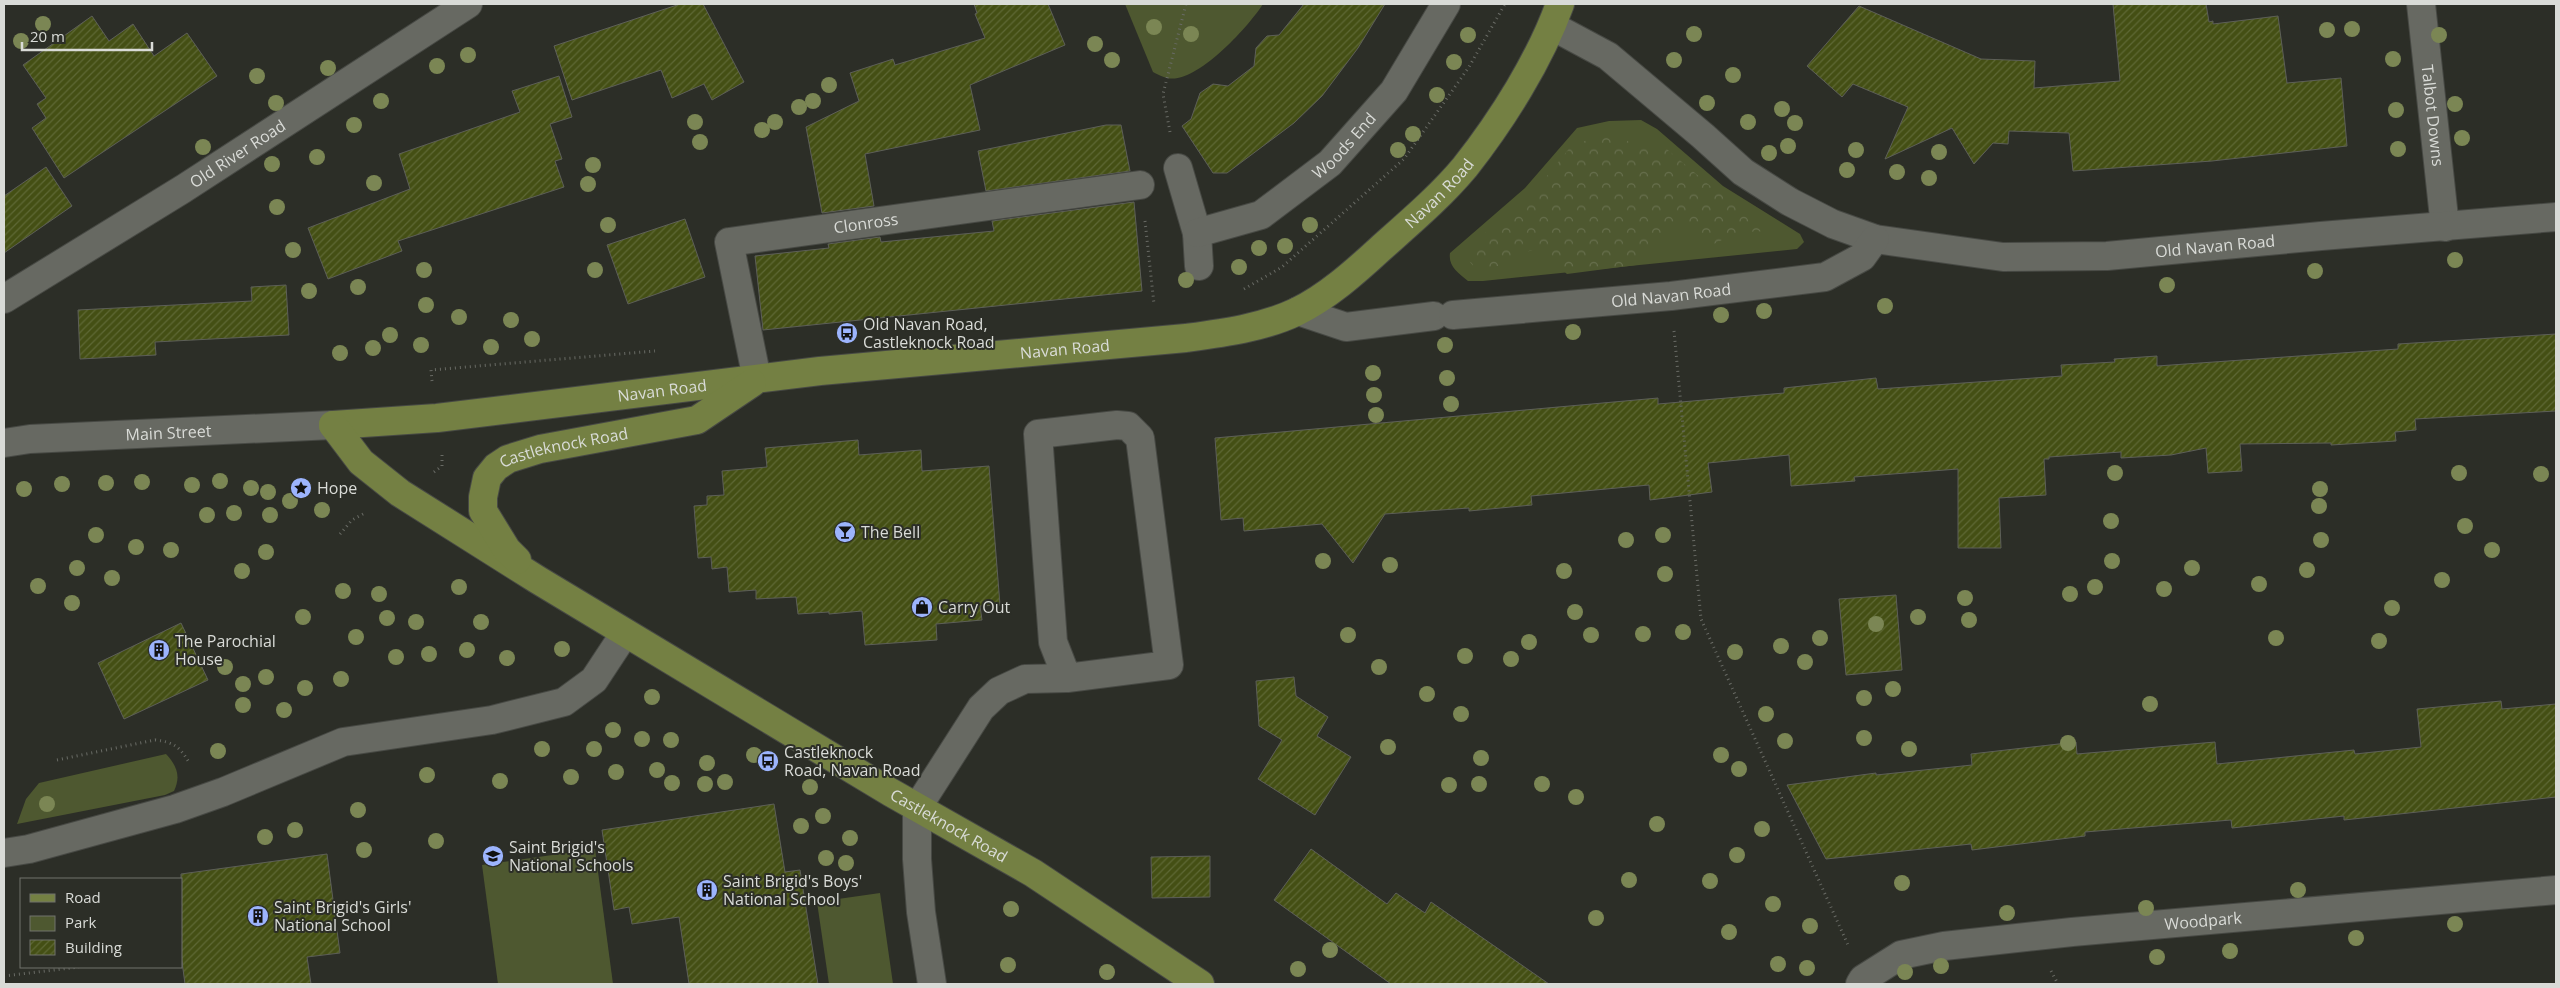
<svg xmlns="http://www.w3.org/2000/svg" width="2560" height="988" font-family="'Open Sans',sans-serif">
	<style>
		.green { fill: #4e5830 }
		.forest { fill: url(#forest-crowns) }
		.building { fill: url(#building-hatch); stroke: #5d5f58 }
		.lines { fill: none; stroke-linecap: round; stroke-linejoin: round }
		.minor-casing { stroke: #474944; stroke-width: 30 }
		.major-casing { stroke: #474944; stroke-width: 30 }
		.path { stroke: #696b65; stroke-width: 3; stroke-dasharray: 1 4; stroke-linecap: butt }
		.minor { stroke: #676962; stroke-width: 28 }
		.major { stroke: #748043; stroke-width: 28 }
		.tree { fill: #7b8654 }
		.labels { text-anchor: middle; stroke-width: 4; stroke-linejoin: round; paint-order: stroke }
		.street-label { font-size: 16px; fill: #d9dbd7; stroke: #2c2e27 }
		.poi-label { font-size: 16px; fill: #d9dbd7; stroke: #2c2e27; text-anchor: start }
	</style>
	<defs>
		<pattern id="forest-crowns" width="20" height="18" patternUnits="userSpaceOnUse" patternTransform="scale(1.25)"><rect width="20" height="18" fill="#4e5830"/><path d="M2 6a3 3 0 1 1 6 0M12 15a3 3 0 1 1 6 0" fill="none" stroke="#676f4d"/></pattern>
		<pattern id="building-hatch" width="6" height="6" patternUnits="userSpaceOnUse" patternTransform="scale(1.25)"><rect width="6" height="6" fill="#444f14"/><path d="M-1 1l2-2M0 6l6-6M5 7l2-2" fill="none" stroke="#5e6835"/></pattern>
	</defs>
	<rect width="100%" height="100%" fill="#2c2e27"/>
	<g class="green">
		<path d="M1125,4h138c-14,22 -67,81 -96,74 -4,-1 -10,-4 -14,-6z"/>
		<path d="M1641,120l16,9 66,57 77,48 4,8 -7,7 -314,32h-15c-10,-8 -20,-15 -18,-28l75,-65 52,-60 32,-7z"/>
		<path d="M166,754c11,12 15,22 8,37l-9,4 -148,29 9,-25 13,-16z"/>
		<polygon points="595,849 613,984 498,984 482,865"/>
		<polygon points="880,893 893,984 829,984 817,902"/>
	</g>
	<polygon class="forest" points="1613,132 1634,145 1662,145 1715,190 1776,231 1738,232 1714,244 1696,228 1672,226 1652,241 1636,265 1567,274 1539,248 1514,256 1498,266 1476,269 1464,255 1480,237 1520,206 1543,181 1572,145"/>
	<g class="building">
		<polygon points="680,4 703,4 744,82 712,100 704,84 672,98 661,70 572,100 554,46"/>
		<polygon points="974,4 1048,4 1065,45 970,85 980,130 865,154 874,206 822,213 806,127 859,101 850,73 893,59 895,65 985,38 975,14 977,13"/>
		<polygon points="1304,4 1385,4 1358,48 1322,96 1294,123 1227,173 1213,173 1182,126 1191,119 1200,93 1213,84 1228,86 1254,66 1256,48 1267,36 1279,35"/>
		<polygon points="2113,4 2206,4 2209,22 2213,21 2213,24 2278,16 2287,83 2341,78 2347,146 2212,161 2073,171 2069,133 2009,131 2008,144 1993,143 1974,164 1952,128 1885,159 1908,107 1853,84 1842,97 1807,66 1859,6 1981,59 2035,61 2034,88 2120,81"/>
		<polygon points="92,16 109,41 133,24 154,56 187,33 217,76 64,178 32,128 46,118 37,104 46,98 23,65"/>
		<polygon points="559,76 572,117 550,124 562,159 555,161 564,187 398,241 402,251 328,279 308,228 410,189 399,154 520,112 512,91"/>
		<polygon points="1106,125 1121,125 1130,171 986,191 978,151"/>
		<polygon points="46,167 72,206 4,253 4,196"/>
		<polygon points="1134,202 1142,291 763,330 755,256 829,248 828,244 880,237 881,242 994,231 992,221"/>
		<polygon points="685,219 705,277 628,304 607,245"/>
		<polygon points="286,285 289,335 155,342 156,355 80,359 78,310 252,301 251,287"/>
		<polygon points="2556,334 2556,411 2415,419 2416,430 2395,432 2396,441 2331,445 2331,443 2240,444 2242,471 2208,473 2206,448 2171,455 2121,458 2121,452 2049,457 2049,459 2044,459 2046,495 1999,498 2001,548 1958,548 1958,469 1854,477 1855,481 1791,486 1789,455 1708,463 1712,492 1650,500 1649,485 1531,496 1532,505 1469,511 1469,508 1385,514 1353,563 1322,524 1244,531 1243,518 1221,520 1215,438 1658,398 1658,404 1784,393 1784,388 1876,378 1878,389 2062,376 2061,365 2115,362 2114,359 2157,356 2157,366 2398,349 2398,344"/>
		<polygon points="858,440 859,455 921,450 922,471 989,466 1000,605 980,606 982,620 936,624 937,640 865,645 862,611 829,614 829,612 798,614 796,597 756,599 756,590 729,592 727,567 712,569 711,557 698,558 694,506 707,505 707,496 724,495 722,471 767,467 765,448"/>
		<polygon points="1896,595 1902,670 1846,675 1839,599"/>
		<polygon points="181,623 208,680 124,719 98,663"/>
		<polygon points="1294,677 1296,696 1328,717 1317,736 1351,757 1315,815 1258,779 1282,740 1259,726 1256,681"/>
		<polygon points="2501,701 2502,709 2556,704 2556,797 2344,820 2344,816 2232,828 2231,820 2145,827 2085,832 2085,836 1972,850 1971,844 1826,859 1787,785 1876,773 1876,775 1972,765 1971,754 2076,742 2077,754 2215,742 2217,764 2354,750 2355,754 2421,747 2417,709"/>
		<polygon points="774,804 785,872 800,870 818,984 689,984 679,917 632,924 629,907 614,910 602,830"/>
		<polygon points="1311,849 1387,904 1396,893 1425,913 1431,902 1549,984 1391,984 1274,900"/>
		<polygon points="327,854 340,953 307,957 311,984 185,984 181,954 181,874"/>
		<polygon points="1210,856 1210,897 1152,898 1151,857"/>
	</g>
	<g class="lines">
		<g class="minor-casing">
			<g id="minor">
				<path id="s1" d="M2421,4l24,223"/>
				<path id="s2" d="M1552,26l56,30 95,80 40,36 47,30 43,22 42,15 128,18 104,-1 214,-20 235,-19"/>
				<polyline points="1178,168 1197,233 1199,266"/>
				<path id="s3" d="M1197,233l64,-18 69,-52 64,-72 52,-87"/>
				<path id="s4" d="M4,299l179,-110 285,-185"/>
				<polyline points="1298,311 1346,327 1434,316"/>
				<path id="s5" d="M1453,315l218,-19 154,-19 37,-20 13,-18"/>
				<path id="s6" d="M757,379l-28,-137 411,-57"/>
				<path id="s7" d="M4,443l26,-4 303,-14"/>
				<polyline points="4,853 29,849 175,809 223,792 343,742 492,720 564,702 594,680 625,633"/>
				<polyline points="932,984 921,912 917,859 917,808 981,708 999,691 1025,679 1067,678 1169,665 1140,438 1128,426 1117,425 1038,434 1053,642 1067,678"/>
				<path id="s8" d="M1860,984l3,-5 38,-24 43,-9 128,-14 484,-42"/>
			</g>
		</g>
		<g class="major-casing">
			<g id="major">
				<path id="s9" d="M333,425l104,-7 383,-47 366,-33c37,-5 76,-10 110,-26 31,-15 59,-40 84,-63 29,-26 60,-52 85,-82 37,-47 75,-107 95,-163"/>
				<path id="s10" d="M333,425l28,37 39,31 138,87 352,212 143,81 167,111"/>
				<path id="s11" d="M517,560l-10,-10 -24,-39v-14l4,-19 9,-11 12,-8 32,-10 157,-29 55,-37"/>
			</g>
		</g>
		<g class="path">
			<polyline points="1170,132 1163,94 1186,4"/>
			<polyline points="1145,221 1154,304"/>
			<polyline points="1244,289 1282,267 1404,159 1469,67 1505,4"/>
			<polyline points="1674,331 1701,619 1848,945"/>
			<polyline points="432,381 431,370 655,351"/>
			<polyline points="434,472 442,466 442,454"/>
			<polyline points="340,534 352,520 365,513"/>
			<path d="M57,760l98,-20c19,2 25,7 35,24"/>
			<polyline points="2051,971 2058,984"/>
			<polyline points="4,976 79,967"/>
		</g>
		<use href="#minor" class="minor"/>
		<use href="#major" class="major"/>
	</g>
	<g class="tree">
		<circle cx="43" cy="24" r="8"/>
		<circle cx="1154" cy="27" r="8"/>
		<circle cx="2352" cy="29" r="8"/>
		<circle cx="2327" cy="30" r="8"/>
		<circle cx="1191" cy="34" r="8"/>
		<circle cx="1694" cy="34" r="8"/>
		<circle cx="1468" cy="35" r="8"/>
		<circle cx="2439" cy="35" r="8"/>
		<circle cx="21" cy="41" r="8"/>
		<circle cx="1095" cy="44" r="8"/>
		<circle cx="468" cy="55" r="8"/>
		<circle cx="2393" cy="59" r="8"/>
		<circle cx="1112" cy="60" r="8"/>
		<circle cx="1674" cy="60" r="8"/>
		<circle cx="1454" cy="62" r="8"/>
		<circle cx="437" cy="66" r="8"/>
		<circle cx="328" cy="68" r="8"/>
		<circle cx="1733" cy="75" r="8"/>
		<circle cx="257" cy="76" r="8"/>
		<circle cx="829" cy="85" r="8"/>
		<circle cx="1437" cy="95" r="8"/>
		<circle cx="381" cy="101" r="8"/>
		<circle cx="813" cy="101" r="8"/>
		<circle cx="276" cy="103" r="8"/>
		<circle cx="1707" cy="103" r="8"/>
		<circle cx="2455" cy="104" r="8"/>
		<circle cx="799" cy="107" r="8"/>
		<circle cx="1782" cy="109" r="8"/>
		<circle cx="2396" cy="110" r="8"/>
		<circle cx="695" cy="122" r="8"/>
		<circle cx="775" cy="122" r="8"/>
		<circle cx="1748" cy="122" r="8"/>
		<circle cx="1795" cy="123" r="8"/>
		<circle cx="354" cy="125" r="8"/>
		<circle cx="762" cy="130" r="8"/>
		<circle cx="1413" cy="134" r="8"/>
		<circle cx="2462" cy="138" r="8"/>
		<circle cx="700" cy="142" r="8"/>
		<circle cx="1788" cy="146" r="8"/>
		<circle cx="203" cy="147" r="8"/>
		<circle cx="2398" cy="149" r="8"/>
		<circle cx="1398" cy="150" r="8"/>
		<circle cx="1856" cy="150" r="8"/>
		<circle cx="1939" cy="152" r="8"/>
		<circle cx="1769" cy="153" r="8"/>
		<circle cx="317" cy="157" r="8"/>
		<circle cx="272" cy="164" r="8"/>
		<circle cx="593" cy="165" r="8"/>
		<circle cx="1847" cy="170" r="8"/>
		<circle cx="1897" cy="172" r="8"/>
		<circle cx="1929" cy="178" r="8"/>
		<circle cx="374" cy="183" r="8"/>
		<circle cx="588" cy="184" r="8"/>
		<circle cx="277" cy="207" r="8"/>
		<circle cx="608" cy="225" r="8"/>
		<circle cx="1310" cy="225" r="8"/>
		<circle cx="1285" cy="246" r="8"/>
		<circle cx="1259" cy="248" r="8"/>
		<circle cx="293" cy="250" r="8"/>
		<circle cx="2455" cy="260" r="8"/>
		<circle cx="1239" cy="267" r="8"/>
		<circle cx="424" cy="270" r="8"/>
		<circle cx="595" cy="270" r="8"/>
		<circle cx="2315" cy="271" r="8"/>
		<circle cx="1186" cy="280" r="8"/>
		<circle cx="2167" cy="285" r="8"/>
		<circle cx="358" cy="287" r="8"/>
		<circle cx="309" cy="291" r="8"/>
		<circle cx="426" cy="305" r="8"/>
		<circle cx="1885" cy="306" r="8"/>
		<circle cx="1764" cy="311" r="8"/>
		<circle cx="1721" cy="315" r="8"/>
		<circle cx="459" cy="317" r="8"/>
		<circle cx="511" cy="320" r="8"/>
		<circle cx="1573" cy="332" r="8"/>
		<circle cx="390" cy="335" r="8"/>
		<circle cx="532" cy="339" r="8"/>
		<circle cx="421" cy="345" r="8"/>
		<circle cx="1445" cy="345" r="8"/>
		<circle cx="491" cy="347" r="8"/>
		<circle cx="373" cy="348" r="8"/>
		<circle cx="340" cy="353" r="8"/>
		<circle cx="1373" cy="373" r="8"/>
		<circle cx="1447" cy="378" r="8"/>
		<circle cx="1374" cy="395" r="8"/>
		<circle cx="1451" cy="404" r="8"/>
		<circle cx="1376" cy="415" r="8"/>
		<circle cx="2115" cy="473" r="8"/>
		<circle cx="2459" cy="473" r="8"/>
		<circle cx="2541" cy="474" r="8"/>
		<circle cx="220" cy="481" r="8"/>
		<circle cx="142" cy="482" r="8"/>
		<circle cx="106" cy="483" r="8"/>
		<circle cx="62" cy="484" r="8"/>
		<circle cx="192" cy="485" r="8"/>
		<circle cx="251" cy="488" r="8"/>
		<circle cx="24" cy="489" r="8"/>
		<circle cx="2320" cy="489" r="8"/>
		<circle cx="268" cy="492" r="8"/>
		<circle cx="290" cy="501" r="8"/>
		<circle cx="2319" cy="506" r="8"/>
		<circle cx="322" cy="510" r="8"/>
		<circle cx="234" cy="513" r="8"/>
		<circle cx="207" cy="515" r="8"/>
		<circle cx="270" cy="515" r="8"/>
		<circle cx="2111" cy="521" r="8"/>
		<circle cx="2465" cy="526" r="8"/>
		<circle cx="96" cy="535" r="8"/>
		<circle cx="1663" cy="535" r="8"/>
		<circle cx="1626" cy="540" r="8"/>
		<circle cx="2321" cy="540" r="8"/>
		<circle cx="136" cy="547" r="8"/>
		<circle cx="171" cy="550" r="8"/>
		<circle cx="2492" cy="550" r="8"/>
		<circle cx="266" cy="552" r="8"/>
		<circle cx="1323" cy="561" r="8"/>
		<circle cx="2112" cy="561" r="8"/>
		<circle cx="1390" cy="565" r="8"/>
		<circle cx="77" cy="568" r="8"/>
		<circle cx="2192" cy="568" r="8"/>
		<circle cx="2307" cy="570" r="8"/>
		<circle cx="242" cy="571" r="8"/>
		<circle cx="1564" cy="571" r="8"/>
		<circle cx="1665" cy="574" r="8"/>
		<circle cx="112" cy="578" r="8"/>
		<circle cx="2442" cy="580" r="8"/>
		<circle cx="2259" cy="584" r="8"/>
		<circle cx="38" cy="586" r="8"/>
		<circle cx="459" cy="587" r="8"/>
		<circle cx="2095" cy="587" r="8"/>
		<circle cx="2164" cy="589" r="8"/>
		<circle cx="343" cy="591" r="8"/>
		<circle cx="379" cy="594" r="8"/>
		<circle cx="2070" cy="594" r="8"/>
		<circle cx="1965" cy="598" r="8"/>
		<circle cx="72" cy="603" r="8"/>
		<circle cx="2392" cy="608" r="8"/>
		<circle cx="1575" cy="612" r="8"/>
		<circle cx="303" cy="617" r="8"/>
		<circle cx="1918" cy="617" r="8"/>
		<circle cx="387" cy="618" r="8"/>
		<circle cx="1969" cy="620" r="8"/>
		<circle cx="416" cy="622" r="8"/>
		<circle cx="481" cy="622" r="8"/>
		<circle cx="1876" cy="624" r="8"/>
		<circle cx="1683" cy="632" r="8"/>
		<circle cx="1643" cy="634" r="8"/>
		<circle cx="1348" cy="635" r="8"/>
		<circle cx="1591" cy="635" r="8"/>
		<circle cx="356" cy="637" r="8"/>
		<circle cx="1820" cy="638" r="8"/>
		<circle cx="2276" cy="638" r="8"/>
		<circle cx="2379" cy="641" r="8"/>
		<circle cx="1529" cy="642" r="8"/>
		<circle cx="1781" cy="646" r="8"/>
		<circle cx="562" cy="649" r="8"/>
		<circle cx="467" cy="650" r="8"/>
		<circle cx="1735" cy="652" r="8"/>
		<circle cx="429" cy="654" r="8"/>
		<circle cx="1465" cy="656" r="8"/>
		<circle cx="396" cy="657" r="8"/>
		<circle cx="507" cy="658" r="8"/>
		<circle cx="1511" cy="659" r="8"/>
		<circle cx="1805" cy="662" r="8"/>
		<circle cx="225" cy="667" r="8"/>
		<circle cx="1379" cy="667" r="8"/>
		<circle cx="266" cy="677" r="8"/>
		<circle cx="341" cy="679" r="8"/>
		<circle cx="243" cy="684" r="8"/>
		<circle cx="305" cy="688" r="8"/>
		<circle cx="1893" cy="689" r="8"/>
		<circle cx="1427" cy="694" r="8"/>
		<circle cx="652" cy="697" r="8"/>
		<circle cx="1864" cy="698" r="8"/>
		<circle cx="2150" cy="704" r="8"/>
		<circle cx="243" cy="705" r="8"/>
		<circle cx="284" cy="710" r="8"/>
		<circle cx="1461" cy="714" r="8"/>
		<circle cx="1766" cy="714" r="8"/>
		<circle cx="613" cy="730" r="8"/>
		<circle cx="1864" cy="738" r="8"/>
		<circle cx="642" cy="739" r="8"/>
		<circle cx="671" cy="740" r="8"/>
		<circle cx="1785" cy="741" r="8"/>
		<circle cx="2068" cy="743" r="8"/>
		<circle cx="1388" cy="747" r="8"/>
		<circle cx="542" cy="749" r="8"/>
		<circle cx="594" cy="749" r="8"/>
		<circle cx="1909" cy="749" r="8"/>
		<circle cx="218" cy="751" r="8"/>
		<circle cx="754" cy="755" r="8"/>
		<circle cx="1721" cy="755" r="8"/>
		<circle cx="1481" cy="758" r="8"/>
		<circle cx="707" cy="763" r="8"/>
		<circle cx="1739" cy="769" r="8"/>
		<circle cx="657" cy="770" r="8"/>
		<circle cx="616" cy="772" r="8"/>
		<circle cx="427" cy="775" r="8"/>
		<circle cx="571" cy="777" r="8"/>
		<circle cx="500" cy="781" r="8"/>
		<circle cx="725" cy="782" r="8"/>
		<circle cx="672" cy="783" r="8"/>
		<circle cx="705" cy="784" r="8"/>
		<circle cx="1479" cy="784" r="8"/>
		<circle cx="1542" cy="784" r="8"/>
		<circle cx="1449" cy="785" r="8"/>
		<circle cx="810" cy="787" r="8"/>
		<circle cx="1576" cy="797" r="8"/>
		<circle cx="47" cy="804" r="8"/>
		<circle cx="358" cy="810" r="8"/>
		<circle cx="823" cy="816" r="8"/>
		<circle cx="1657" cy="824" r="8"/>
		<circle cx="801" cy="826" r="8"/>
		<circle cx="1762" cy="829" r="8"/>
		<circle cx="295" cy="830" r="8"/>
		<circle cx="265" cy="837" r="8"/>
		<circle cx="850" cy="838" r="8"/>
		<circle cx="436" cy="841" r="8"/>
		<circle cx="364" cy="850" r="8"/>
		<circle cx="1737" cy="855" r="8"/>
		<circle cx="826" cy="858" r="8"/>
		<circle cx="846" cy="863" r="8"/>
		<circle cx="1629" cy="880" r="8"/>
		<circle cx="1710" cy="881" r="8"/>
		<circle cx="1902" cy="883" r="8"/>
		<circle cx="2298" cy="890" r="8"/>
		<circle cx="1773" cy="904" r="8"/>
		<circle cx="2146" cy="908" r="8"/>
		<circle cx="1011" cy="909" r="8"/>
		<circle cx="2007" cy="913" r="8"/>
		<circle cx="1596" cy="918" r="8"/>
		<circle cx="2455" cy="924" r="8"/>
		<circle cx="1810" cy="926" r="8"/>
		<circle cx="1729" cy="932" r="8"/>
		<circle cx="2356" cy="938" r="8"/>
		<circle cx="1330" cy="950" r="8"/>
		<circle cx="2230" cy="951" r="8"/>
		<circle cx="2157" cy="957" r="8"/>
		<circle cx="1778" cy="964" r="8"/>
		<circle cx="1008" cy="965" r="8"/>
		<circle cx="1941" cy="966" r="8"/>
		<circle cx="1807" cy="968" r="8"/>
		<circle cx="1298" cy="969" r="8"/>
		<circle cx="1107" cy="972" r="8"/>
		<circle cx="1905" cy="972" r="8"/>
	</g>
	<defs>
		<g id="bus-disc" transform="scale(1.125)"><circle r="9.5" fill="#9cb4fd" stroke="#2c2e27"/><path d="M-5-6H5V4H4V6H2V4H-2V6H-4V4H-5ZM-3.5-4V0h7V-4ZM-3.5 1.2v1.5H-2V1.2ZM2 1.2v1.5H3.5V1.2Z" fill="#111"/></g>
		<g id="sight-disc" transform="scale(1.125)"><circle r="9.5" fill="#9cb4fd" stroke="#2c2e27"/><path d="M0-6L1.8-2.2L6-1.7L2.9 1.2L3.7 5.4L0 3.3L-3.7 5.4L-2.9 1.2L-6-1.7L-1.8-2.2Z" fill="#111"/></g>
		<g id="bar-disc" transform="scale(1.125)"><circle r="9.5" fill="#9cb4fd" stroke="#2c2e27"/><path d="M-6-5H6L.8 .8V4.5H3.5V6h-7V4.5H-.8V.8Z" fill="#111"/></g>
		<g id="shop-disc" transform="scale(1.125)"><circle r="9.5" fill="#9cb4fd" stroke="#2c2e27"/><path d="M-5-2.5h2.3a2.7 3.5 0 0 1 5.4 0H5L5.5 6h-11ZM-1.5-2.5h3a1.5 2.3 0 0 0-3 0Z" fill="#111"/></g>
		<g id="building-disc" transform="scale(1.125)"><circle r="9.5" fill="#9cb4fd" stroke="#2c2e27"/><path d="M-4-6H4V6H1V3H-1V6H-4ZM-2.5-4.3h1.7v1.8h-1.7ZM.8-4.3h1.7v1.8H.8ZM-2.5-1h1.7V.8h-1.7ZM.8-1h1.7V.8H.8Z" fill="#111"/></g>
		<g id="school-disc" transform="scale(1.125)"><circle r="9.5" fill="#9cb4fd" stroke="#2c2e27"/><path d="M0-5L7-2L0 1L-7-2ZM-4 1L0 2.5L4 1V4Q0 6-4 4Z" fill="#111"/></g>
	</defs>
	<g fill-rule="evenodd">
		<use href="#bus-disc" x="847" y="333"/>
		<use href="#sight-disc" x="301" y="488"/>
		<use href="#bar-disc" x="845" y="532"/>
		<use href="#shop-disc" x="922" y="607"/>
		<use href="#building-disc" x="159" y="650"/>
		<use href="#bus-disc" x="768" y="761"/>
		<use href="#school-disc" x="493" y="856"/>
		<use href="#building-disc" x="707" y="890"/>
		<use href="#building-disc" x="258" y="916"/>
	</g>
	<g class="labels">
		<g class="street-label">
			<text dy="6" stroke="none"><textPath href="#s1" startOffset="112">Talbot Downs</textPath></text>
			<text dy="6" stroke="none"><textPath href="#s3" startOffset="175">Woods End</textPath></text>
			<text dy="6" stroke="none"><textPath href="#s4" startOffset="275">Old River Road</textPath></text>
			<text dy="6" stroke="none"><textPath href="#s9" startOffset="1158">Navan Road</textPath></text>
			<text dy="6" stroke="none"><textPath href="#s6" startOffset="278">Clonross</textPath></text>
			<text dy="6" stroke="none"><textPath href="#s2" startOffset="732">Old Navan Road</textPath></text>
			<text dy="6" stroke="none"><textPath href="#s5" startOffset="219">Old Navan Road</textPath></text>
			<text dy="6" stroke="none"><textPath href="#s9" startOffset="736">Navan Road</textPath></text>
			<text dy="6" stroke="none"><textPath href="#s9" startOffset="331">Navan Road</textPath></text>
			<text dy="6" stroke="none"><textPath href="#s7" startOffset="165">Main Street</textPath></text>
			<text dy="6" stroke="none"><textPath href="#s11" startOffset="179">Castleknock Road</textPath></text>
			<text dy="6" stroke="none"><textPath href="#s10" startOffset="738">Castleknock Road</textPath></text>
			<text dy="6" stroke="none"><textPath href="#s8" startOffset="355">Woodpark</textPath></text>
		</g>
		<g class="poi-label">
			<text x="863" y="330">Old Navan Road,<tspan x="863" dy="18">Castleknock Road</tspan></text>
			<text x="317" y="494">Hope</text>
			<text x="861" y="538">The Bell</text>
			<text x="938" y="613">Carry Out</text>
			<text x="175" y="647">The Parochial<tspan x="175" dy="18">House</tspan></text>
			<text x="784" y="758">Castleknock<tspan x="784" dy="18">Road, Navan Road</tspan></text>
			<text x="509" y="853">Saint Brigid's<tspan x="509" dy="18">National Schools</tspan></text>
			<text x="723" y="887">Saint Brigid's Boys'<tspan x="723" dy="18">National School</tspan></text>
			<text x="274" y="913">Saint Brigid's Girls'<tspan x="274" dy="18">National School</tspan></text>
		</g>
	</g>
	<rect width="2560" height="988" fill="none" stroke="#d9dbd7" stroke-width="10"/>
	<rect x="20" y="878" width="162" height="90" fill="#2c2e27" stroke="#71736d"/>
	<rect x="30" y="894" width="25" height="8" fill="#748043" stroke="#71736d"/>
	<text x="65" y="903" font-size="15" fill="#d9dbd7">Road</text>
	<rect x="30" y="916" width="25" height="15" fill="#4e5830" stroke="#71736d"/>
	<text x="65" y="928" font-size="15" fill="#d9dbd7">Park</text>
	<rect x="30" y="940" width="25" height="15" fill="url(#building-hatch)" stroke="#71736d"/>
	<text x="65" y="953" font-size="15" fill="#d9dbd7">Building</text>
	<path d="M22 42v8h130v-8" fill="none" stroke="#d9dbd7" stroke-width="2.5"/>
	<text x="30" y="42" font-size="15" fill="#d9dbd7" stroke="#2c2e27" stroke-width="4" paint-order="stroke">20 m</text>
</svg>
